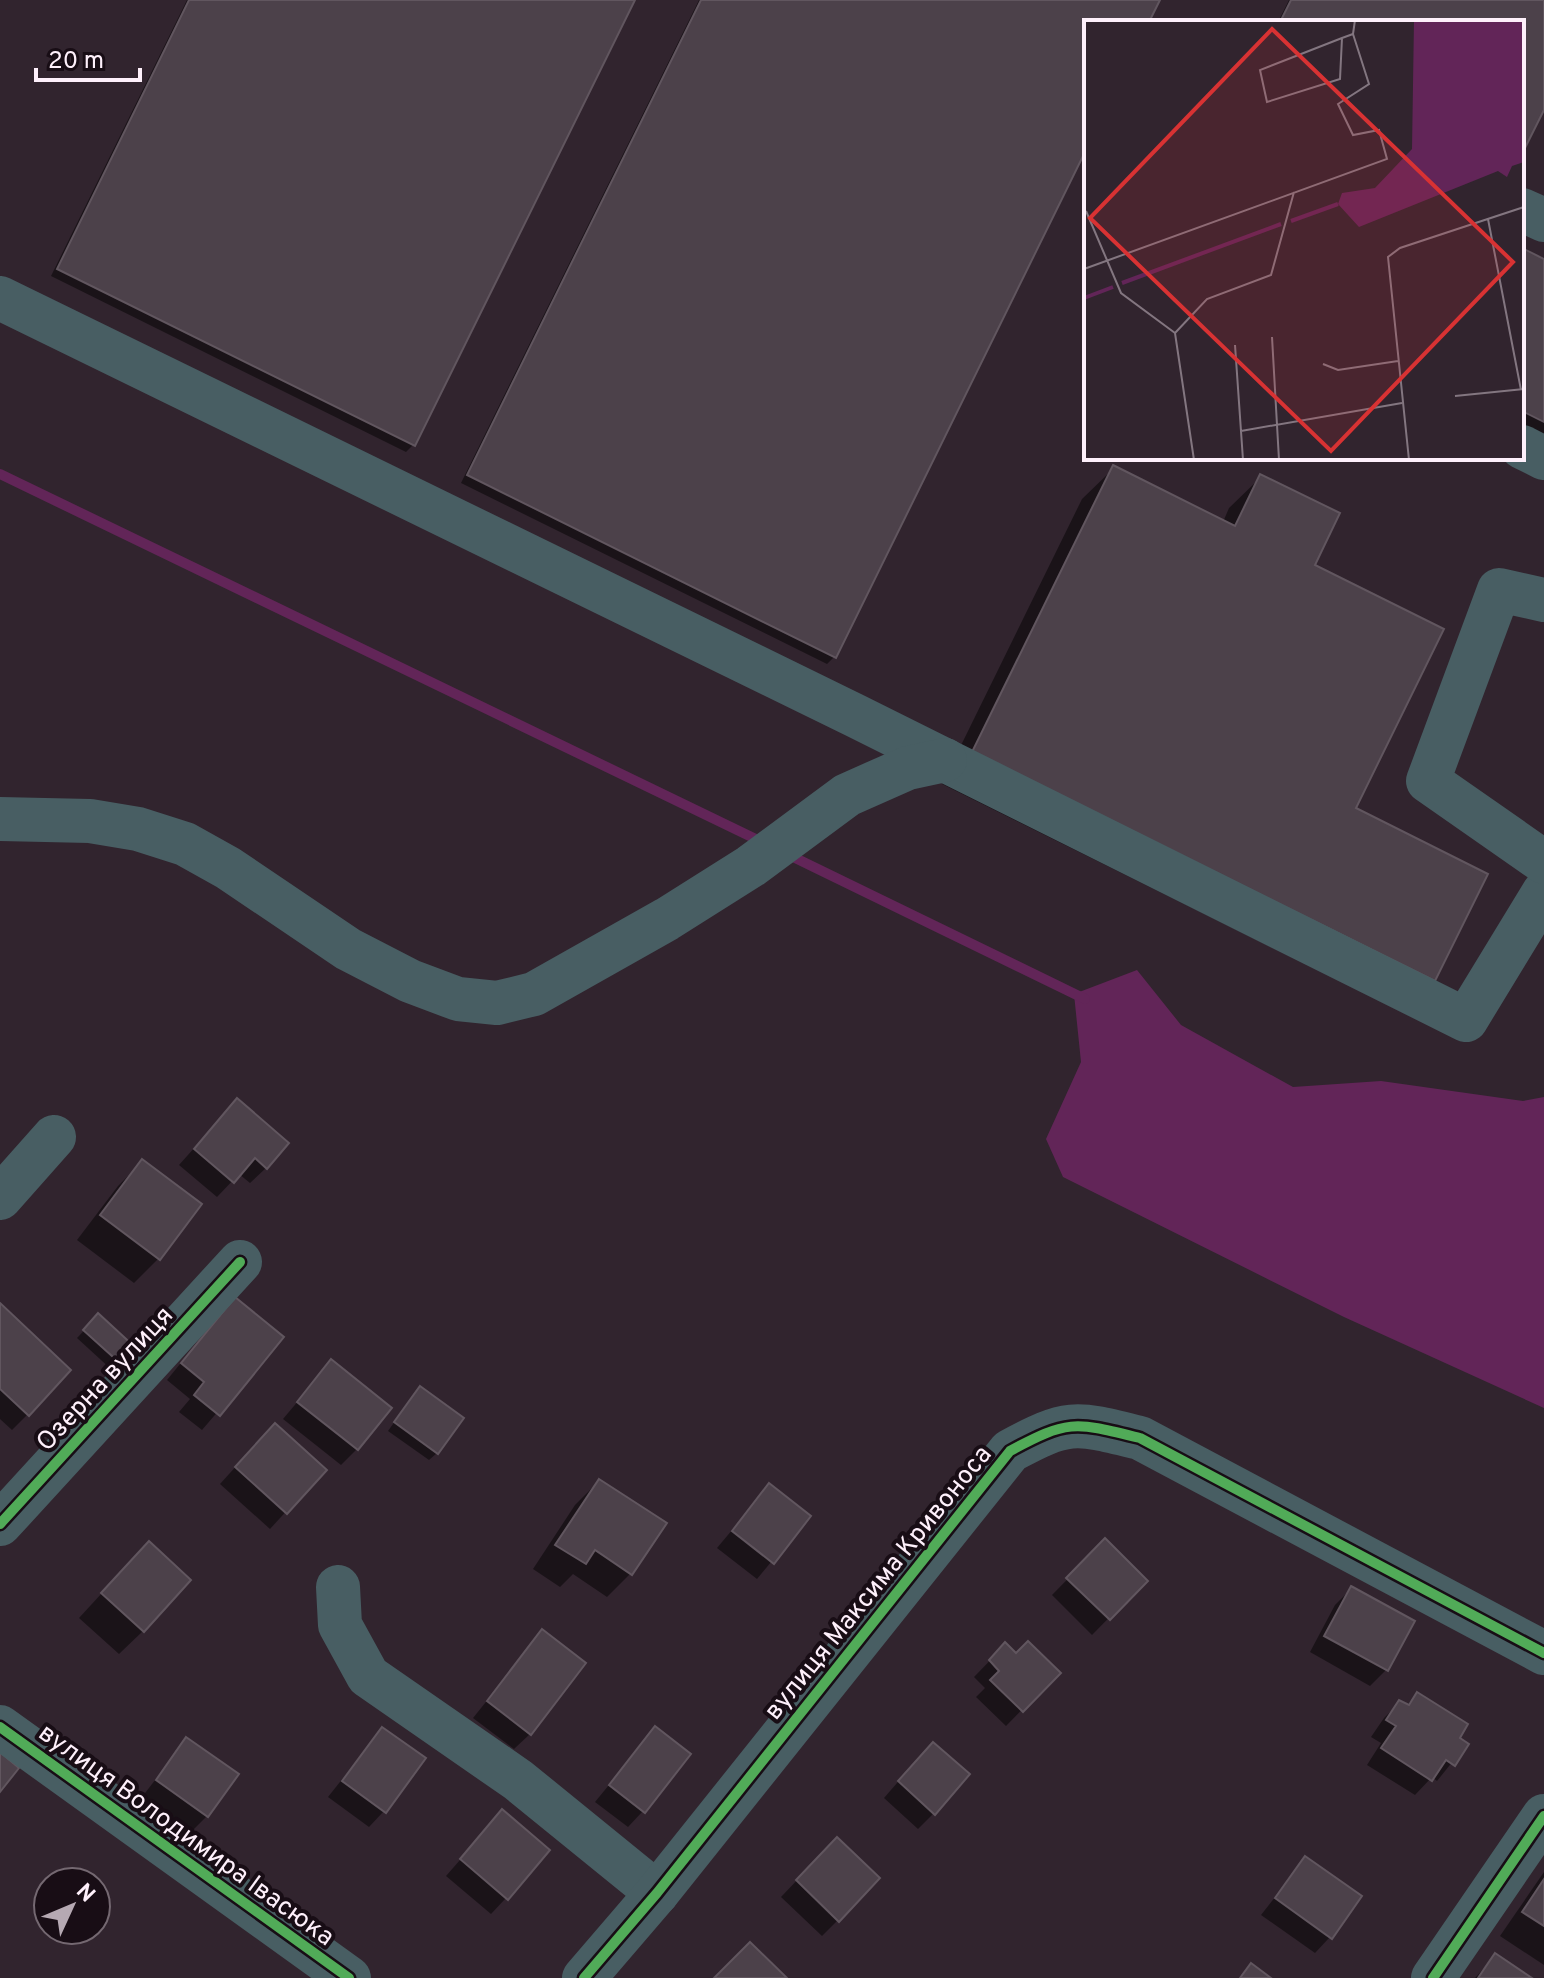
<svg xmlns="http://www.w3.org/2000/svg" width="1544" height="1978" font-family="Overpass,sans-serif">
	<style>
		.water { fill: #622558 }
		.shadow { fill: #0007 }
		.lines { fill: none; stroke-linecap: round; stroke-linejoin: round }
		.stream { stroke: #622558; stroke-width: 10 }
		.building { fill: #4c414a; stroke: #61565f; stroke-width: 2 }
		.minor { stroke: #485e63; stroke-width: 44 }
		.cycleway-casing { stroke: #180d15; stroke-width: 15 }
		.cycleway { stroke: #51ab58; stroke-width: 10 }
		.labels { text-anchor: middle; stroke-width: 8; stroke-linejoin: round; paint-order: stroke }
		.street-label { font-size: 26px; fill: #fef0fb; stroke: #180d15 }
		.inset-river { fill: none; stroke: #622558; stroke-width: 4 }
		.inset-road { fill: none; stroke: #837680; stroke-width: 2 }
		.view { fill: #d83233; fill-opacity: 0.15; stroke: #d83233; stroke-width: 4 }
		.inset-edge { fill: none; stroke: #fef0fb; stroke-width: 4 }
	</style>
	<rect width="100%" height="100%" fill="#31242e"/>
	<polygon class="water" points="1137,970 1181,1025 1293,1087 1381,1081 1523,1101 1544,1097 1544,1408 1344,1317 1063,1177 1046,1139 1081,1062 1074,994"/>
	<g class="shadow">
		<polygon points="187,0 632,0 413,445 406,452 51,276"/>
		<polygon points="699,0 1158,0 1147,22 1086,22 1086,146 834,657 827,664 461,483"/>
		<polygon points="1289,0 1544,0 1544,105 1522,150 1522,22 1278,22"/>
		<polygon points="1522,251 1544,261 1544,469 1522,458"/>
		<polygon points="1114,468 1223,522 1229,508 1261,477 1312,566 1353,809 1402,1012 942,784 1082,499"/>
		<polygon points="237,1100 266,1168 250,1183 239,1174 217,1197 179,1165"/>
		<polygon points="142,1162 199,1205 158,1259 134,1283 77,1240 118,1186"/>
		<polygon points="0,1306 28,1414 12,1430 0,1419"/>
		<polygon points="98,1316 134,1349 113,1371 77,1338"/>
		<polygon points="219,1316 281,1338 202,1430 179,1412 190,1399 167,1380"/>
		<polygon points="331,1362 357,1449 341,1465 283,1419"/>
		<polygon points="413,1396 437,1453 429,1460 388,1431"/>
		<polygon points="259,1441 324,1470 270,1529 220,1484"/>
		<polygon points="599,1481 631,1573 607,1597 573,1574 560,1587 533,1569 575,1505"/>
		<polygon points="769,1486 808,1517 757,1579 717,1548"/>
		<polygon points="1105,1541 1145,1581 1092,1635 1052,1595"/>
		<polygon points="125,1568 143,1631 119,1654 79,1618"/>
		<polygon points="1351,1589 1386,1670 1370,1686 1310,1652 1335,1605"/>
		<polygon points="542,1632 530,1734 514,1749 473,1718"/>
		<polygon points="1005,1645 1016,1656 1058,1673 1006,1726 976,1697 985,1688 974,1677"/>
		<polygon points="1418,1694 1466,1745 1437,1781 1432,1777 1415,1795 1367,1765 1381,1743 1371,1737 1384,1718 1400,1702 1406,1706"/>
		<polygon points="382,1729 384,1811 369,1827 328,1797"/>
		<polygon points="655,1729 643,1811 628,1827 595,1802"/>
		<polygon points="186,1740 207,1816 191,1832 142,1797"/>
		<polygon points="917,1760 934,1813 918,1829 884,1798"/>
		<polygon points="502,1812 506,1898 491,1914 446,1876"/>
		<polygon points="821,1855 838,1920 822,1936 781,1897"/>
		<polygon points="1305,1859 1330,1937 1315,1953 1261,1915"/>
		<polygon points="1544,1872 1544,1965 1500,1936"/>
		<polygon points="1495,1956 1528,1978 1475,1978"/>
	</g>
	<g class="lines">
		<g class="stream">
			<polyline points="0,474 762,842"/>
			<polyline points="787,854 1085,999"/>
		</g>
	</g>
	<g class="building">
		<polygon points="189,0 635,0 415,446 57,269"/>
		<polygon points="701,0 1160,0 1149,22 1086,22 1086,150 836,658 467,475"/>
		<polygon points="1291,0 1544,0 1544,110 1522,154 1522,22 1280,22"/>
		<polygon points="1522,248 1544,259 1544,422 1522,411"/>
		<polygon points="1113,465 1235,526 1260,474 1340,513 1315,565 1444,629 1356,808 1488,874 1435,981 972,752"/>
		<polygon points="237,1098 289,1143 267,1169 255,1158 234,1183 194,1149"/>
		<polygon points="142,1159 202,1204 160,1260 100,1215"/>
		<polygon points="235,1297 284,1337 220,1416 194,1395 204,1382 181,1363"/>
		<polygon points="0,1303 71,1370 29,1416 0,1389"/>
		<polygon points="98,1313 137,1349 122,1365 83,1330"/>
		<polygon points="331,1359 392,1408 358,1450 297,1402"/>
		<polygon points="420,1386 464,1418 438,1454 394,1422"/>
		<polygon points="275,1423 327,1470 287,1514 235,1467"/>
		<polygon points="599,1479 667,1523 632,1575 595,1550 586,1564 555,1545"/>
		<polygon points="769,1483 811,1516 774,1564 732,1531"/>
		<polygon points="1105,1538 1148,1581 1110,1620 1066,1578"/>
		<polygon points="149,1541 191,1580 144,1632 101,1593"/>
		<polygon points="1351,1586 1415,1621 1388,1671 1324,1636"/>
		<polygon points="542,1629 586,1663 531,1735 487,1701"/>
		<polygon points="1028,1641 1061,1673 1023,1712 990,1680 999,1671 989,1660 1005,1642 1016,1653"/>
		<polygon points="1417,1692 1468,1724 1460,1738 1469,1744 1455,1766 1446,1760 1432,1781 1381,1748 1396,1726 1386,1720 1399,1700 1409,1705"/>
		<polygon points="655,1726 691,1754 645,1813 609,1785"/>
		<polygon points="382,1727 426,1758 386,1813 342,1781"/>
		<polygon points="186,1737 239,1774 208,1817 156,1780"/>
		<polygon points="933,1742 970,1774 935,1815 898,1781"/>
		<polygon points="0,1752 19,1768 0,1792"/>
		<polygon points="502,1809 550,1850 508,1900 460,1859"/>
		<polygon points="837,1837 880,1878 839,1922 796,1880"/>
		<polygon points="1305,1856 1362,1896 1332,1939 1275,1898"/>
		<polygon points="1544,1879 1544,1926 1522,1912"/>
		<polygon points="750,1942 787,1978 714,1978"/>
		<polygon points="1495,1953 1532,1978 1478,1978"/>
		<polygon points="1251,1963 1271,1978 1240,1978"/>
	</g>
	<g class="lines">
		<g class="minor">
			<polyline points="1522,210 1544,220"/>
			<polyline points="0,298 856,716 1466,1020 1544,892"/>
			<polyline points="1522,447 1544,458"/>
			<polyline points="1544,600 1499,590 1428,781 1544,862"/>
			<polyline points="0,819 90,821 138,829 185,844 228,868 348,949 410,981 458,999 497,1003 534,994 667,919 751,866 847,795 908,768 945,760"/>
			<polyline points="0,1198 54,1137"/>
			<polyline points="0,1524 240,1262"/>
			<polyline points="338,1587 340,1625 368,1676 518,1780 657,1893"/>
			<polyline points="0,1727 349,1978"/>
			<path d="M584,1978l73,-85 353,-442c59,-32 65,-29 130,-13l404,215"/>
			<polyline points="1433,1978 1544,1816"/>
		</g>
		<g class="cycleway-casing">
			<g id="cycleway">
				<polyline points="0,1524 240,1262"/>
				<polyline points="0,1727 349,1978"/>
				<path d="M584,1978l73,-85 353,-442c59,-32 65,-29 130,-13l404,215"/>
				<polyline points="1433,1978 1544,1816"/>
			</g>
		</g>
		<use href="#cycleway" class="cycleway"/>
	</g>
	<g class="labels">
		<g class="street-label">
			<text transform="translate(104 1378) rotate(-47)" y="9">Озерна вулиця</text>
			<text transform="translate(877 1582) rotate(-51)" y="9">вулиця Максима Кривоноса</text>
			<text transform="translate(187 1834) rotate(36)" y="9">вулиця Володимира Івасюка</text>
		</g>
	</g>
	<g transform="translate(1084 20)">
		<rect width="440" height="440" fill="#31242e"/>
		<path d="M330,0h110v142l-12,4 -5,11 -9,-6 -139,56 -21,-23 4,-11 33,-5 37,-39z" fill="#622558"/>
		<path class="inset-river" d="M207,201l47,-17M38,263l159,-59M0,278l29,-11"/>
		<path class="inset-road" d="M258,18l-2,41 -73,23 -7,-32 82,-32 11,-4M2,191l35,82 54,40 19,127M404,199l33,171M0,249l303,-110 -8,-29 -26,5 -15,-31 31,-20 -16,-50 2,-14M91,313l32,-34 64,-24 23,-83M188,317l7,123M151,325l8,115M239,344l15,6 60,-9M371,376l69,-7M157,411l161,-28M325,440l-21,-203 12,-9 124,-41"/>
		<path class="view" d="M188,9l241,233 -182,189 -241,-233z"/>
		<rect width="440" height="440" class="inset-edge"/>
	</g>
	<g transform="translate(72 1906) rotate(46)"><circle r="38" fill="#180d15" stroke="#746871" stroke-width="2"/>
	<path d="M0-6L14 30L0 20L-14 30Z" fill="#b6a9b3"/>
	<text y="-12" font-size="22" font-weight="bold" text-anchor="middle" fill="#fef0fb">N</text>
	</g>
	<path d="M36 68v12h104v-12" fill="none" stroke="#fef0fb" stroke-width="4"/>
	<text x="48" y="68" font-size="24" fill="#fef0fb" stroke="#180d15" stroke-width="6" paint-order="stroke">20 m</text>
</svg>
